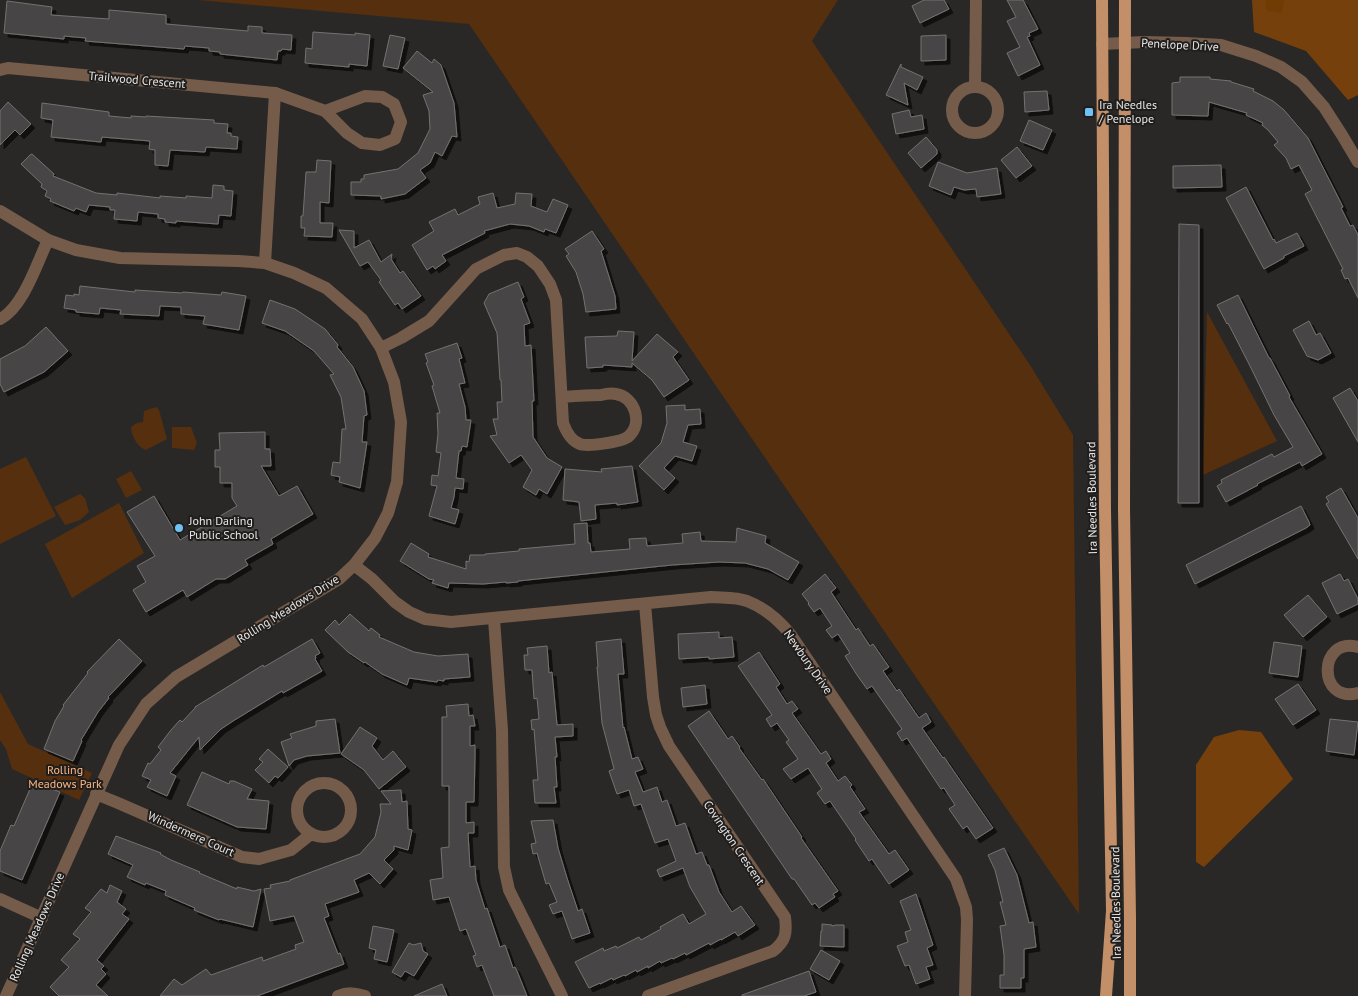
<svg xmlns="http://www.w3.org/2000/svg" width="1358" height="996" font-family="'PT Sans',sans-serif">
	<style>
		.green { fill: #552f0e }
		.forest { fill: #76400c }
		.water { fill: #713b04 }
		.building { fill: #474544; stroke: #747270; filter: url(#shadow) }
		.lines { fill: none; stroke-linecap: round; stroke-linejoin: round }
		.minor { stroke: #755c4a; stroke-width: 12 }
		.major { stroke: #c28f68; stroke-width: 12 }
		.poi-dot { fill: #70c1f4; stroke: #201e1d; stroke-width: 2 }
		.labels { text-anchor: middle; stroke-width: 4; stroke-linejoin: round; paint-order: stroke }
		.street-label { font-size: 12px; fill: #e7e6e5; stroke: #201e1d }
		.poi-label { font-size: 12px; fill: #e7e6e5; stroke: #201e1d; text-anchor: start }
		.park-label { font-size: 12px; fill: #f9b684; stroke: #201e1d }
	</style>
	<defs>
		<filter id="shadow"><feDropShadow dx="4" dy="4" stdDeviation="0" flood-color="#0009"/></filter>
	</defs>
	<rect width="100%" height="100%" fill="#2a2826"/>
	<g class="green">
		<polygon points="198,0 838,0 812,41 1030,365 1073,435 1079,914 796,503 469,24"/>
		<polygon points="1207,312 1277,441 1203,475"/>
		<path d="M156,407l3,3 8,29 -21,11c-8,-2 -15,-15 -15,-23l6,-4 6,-1 1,-11z"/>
		<polygon points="172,427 191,427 197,443 194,450 172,448"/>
		<polygon points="26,457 56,516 0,544 0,469"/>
		<polygon points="131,471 142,490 126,498 116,479"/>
		<polygon points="80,494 85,498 89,512 80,520 65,525 54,507"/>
		<polygon points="119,503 144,553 72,598 45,544"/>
		<polygon points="0,692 28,744 92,773 79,800 12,769 6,749 0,740"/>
	</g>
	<g class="forest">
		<polygon points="1252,0 1358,0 1358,95 1348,100 1306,51 1254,32"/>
		<polygon points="1239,730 1261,732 1293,779 1204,867 1196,862 1196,765 1214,737"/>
	</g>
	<polygon class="water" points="1266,0 1284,0 1282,13 1268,11 1265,7"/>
	<g class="building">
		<polygon points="924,0 944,0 949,9 920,23 912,6"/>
		<polygon points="1007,0 1023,0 1038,29 1029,33 1030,36 1027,37 1040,65 1018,76 1007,53 1020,47 1007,21 1016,17"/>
		<polygon points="7,1 52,7 51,15 109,19 109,10 166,15 166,24 248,31 248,26 262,27 262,33 292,35 291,50 282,49 281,51 278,51 277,60 220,54 220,52 209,51 209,48 185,46 184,49 85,41 86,38 64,36 64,39 4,33"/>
		<polygon points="313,32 355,35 355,33 370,35 367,66 349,64 349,67 305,63 306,48 312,49"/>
		<polygon points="390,35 405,38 398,69 383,66"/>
		<polygon points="946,35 946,60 921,61 921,36"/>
		<polygon points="417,51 432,63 434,59 441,65 454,103 457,137 452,136 442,156 435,152 430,163 420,170 426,178 405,194 381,199 381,196 351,195 351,182 361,182 361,179 364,179 364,175 398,169 418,153 430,129 429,111 423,95 433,92 403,68"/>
		<polygon points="901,64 901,67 923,77 917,90 904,83 908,105 886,95"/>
		<polygon points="1180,77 1210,77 1210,79 1231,81 1231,82 1254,89 1253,91 1273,101 1284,110 1308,138 1343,207 1341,208 1350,226 1353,225 1358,235 1358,298 1348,278 1345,279 1341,270 1343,269 1305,194 1312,190 1299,165 1291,169 1286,158 1274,145 1278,142 1268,130 1262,125 1263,123 1246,115 1247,113 1209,102 1208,116 1172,115 1172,83 1180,82"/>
		<polygon points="1047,91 1049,110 1025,112 1024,92"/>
		<polygon points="8,102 31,124 20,135 15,130 0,145 0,111"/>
		<polygon points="42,103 109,112 109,116 131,118 131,116 146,117 146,116 214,120 214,123 228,124 227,133 231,133 231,136 238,137 237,149 206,147 205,152 170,150 168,166 155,165 155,150 149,149 150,141 102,137 101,142 51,137 53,120 41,118"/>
		<polygon points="909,110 911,117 922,115 924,129 896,134 892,114"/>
		<polygon points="1029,120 1052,130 1043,150 1020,141"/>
		<polygon points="926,137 937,150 937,154 921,168 908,153"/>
		<polygon points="1017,147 1032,166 1016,178 1001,160"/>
		<polygon points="32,154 54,174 53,176 96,193 117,195 117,193 160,198 160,196 186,198 186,196 212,198 213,185 224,186 224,190 233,191 231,216 219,215 218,224 176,221 176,223 165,222 165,219 158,218 158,214 138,212 137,221 114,219 115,210 110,210 110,207 89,205 86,212 76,208 74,211 50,201 51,199 45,196 47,191 41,187 42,184 21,164 30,155"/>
		<polygon points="317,160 331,161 329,203 320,202 320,223 333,223 332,237 304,236 305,228 301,228 301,216 303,216 306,172 316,172"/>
		<polygon points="938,162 967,173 997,168 1001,194 977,197 976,189 964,190 954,187 951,195 929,186"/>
		<polygon points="1221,165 1222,187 1173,188 1173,166"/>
		<polygon points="1246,187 1273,240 1274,239 1276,243 1297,233 1304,246 1284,256 1284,258 1264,269 1226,198"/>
		<polygon points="493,193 497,208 515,204 516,193 532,194 531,206 547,212 553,199 568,205 556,233 545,229 544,232 529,226 510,224 484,231 485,233 442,255 446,261 435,269 433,266 427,270 412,245 434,231 429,222 455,209 458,215 480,204 478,197"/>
		<polygon points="1179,224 1199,225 1199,503 1178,503"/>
		<polygon points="339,230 354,231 354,248 369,240 381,262 392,254 391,259 400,273 403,271 421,296 402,309 398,303 395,305 379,282 381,280 368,262 360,266"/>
		<polygon points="592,231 604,249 601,251 615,296 616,309 586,312 583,294 576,272 566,256 569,254 565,249"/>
		<polygon points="518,282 524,297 521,299 530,323 524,325 525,346 531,345 534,401 532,401 533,437 547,458 562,467 547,494 539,489 536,495 523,487 532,470 521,455 509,463 490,436 497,435 493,419 498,419 497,402 502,402 501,380 500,380 497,333 484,303 489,294"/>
		<polygon points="80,286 135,292 135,290 182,293 183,292 221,295 222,292 246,296 239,330 203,324 205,316 181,314 181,307 160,306 159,316 120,314 121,310 100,308 99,314 76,312 76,310 64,308 66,295 74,296 74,294 79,295"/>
		<polygon points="1238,295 1269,358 1270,358 1290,396 1289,397 1322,454 1302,466 1300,462 1257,484 1258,485 1226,502 1217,486 1222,483 1221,480 1272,454 1274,457 1293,447 1274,415 1251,368 1228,323 1227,324 1217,305"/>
		<polygon points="270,300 295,309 325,329 338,345 337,347 353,367 364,391 367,415 364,416 362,442 367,442 360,488 339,482 340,477 331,475 333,462 340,463 342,429 346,429 341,397 330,375 334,374 314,351 285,331 262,323"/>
		<polygon points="1309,321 1316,335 1320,333 1331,353 1318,360 1307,356 1293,330"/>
		<polygon points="46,327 68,351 44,372 4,392 0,384 0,359 25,346"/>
		<polygon points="618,331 634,332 632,361 657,334 678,352 673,357 689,380 664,397 652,380 632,363 632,367 603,365 603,367 587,368 585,337 617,336"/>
		<polygon points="457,343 462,358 459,359 465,383 459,384 465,407 466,420 471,420 467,447 462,446 461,451 459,451 456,478 464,479 463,489 455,488 454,497 451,508 459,510 455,524 429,516 437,486 431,485 432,475 438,476 441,453 436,452 438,434 437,413 440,413 432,386 434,385 426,363 428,362 425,354"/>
		<polygon points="1350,388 1358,401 1358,442 1333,398"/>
		<polygon points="685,405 685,410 700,409 701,424 688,425 683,442 697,446 692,461 675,456 664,468 675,478 664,490 639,466 661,443 667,423 666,406"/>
		<polygon points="265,432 265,449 270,449 271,466 261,466 279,496 297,486 313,514 271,539 273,544 245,560 248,565 225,579 216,579 187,597 183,590 146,612 133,590 146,582 137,566 155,556 127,512 154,496 180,540 237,506 232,498 232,483 220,483 220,467 215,467 215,450 220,450 219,433"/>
		<polygon points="632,466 638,502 617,505 617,503 595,505 596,519 581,521 579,502 563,500 565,469 602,472 601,469"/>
		<polygon points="1341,488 1358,518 1358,559 1326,504 1329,502 1326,497"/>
		<polygon points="1301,506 1309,522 1310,525 1306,528 1195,584 1186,565"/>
		<polygon points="587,523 588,543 590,543 591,552 630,549 629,539 646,538 647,546 683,543 682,534 700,532 701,541 736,542 737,528 766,536 765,543 799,562 788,580 768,569 745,563 719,562 672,565 518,581 518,582 506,583 506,582 483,584 449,583 448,588 432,583 434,580 429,579 400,561 411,543 429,554 428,557 466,569 466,561 469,562 470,555 485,555 485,554 519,551 519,549 575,544 574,524"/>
		<polygon points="825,574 836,588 831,592 856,630 858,628 870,646 873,644 889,667 883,671 897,691 899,689 919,718 926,713 931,722 922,728 943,758 944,757 955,773 993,828 976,839 967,826 963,829 949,809 955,805 944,788 941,789 907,738 902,741 897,733 902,729 872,686 867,689 857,675 845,656 850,653 838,634 832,638 826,630 832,626 820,608 814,612 808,604 809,603 802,594"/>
		<polygon points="1340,574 1344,581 1348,579 1358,599 1358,604 1337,614 1322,583"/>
		<polygon points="1308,595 1327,617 1303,637 1284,615"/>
		<polygon points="350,614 369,631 371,628 380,635 379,637 414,652 438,656 468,654 470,677 444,679 444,681 438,680 437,682 409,678 407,685 382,674 365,662 364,663 348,652 325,630 335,620 339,625"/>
		<polygon points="719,632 719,638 732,637 734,657 709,659 709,657 679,659 678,634"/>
		<polygon points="119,639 142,661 108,697 109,698 98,712 81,740 82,741 73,761 44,749 55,721 64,706 63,705 88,673 87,672"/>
		<polygon points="312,639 320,653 315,656 316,658 315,659 322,671 283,693 282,691 233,721 221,729 200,750 199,737 170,773 176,776 167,796 147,787 151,780 142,776 148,763 150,764 161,750 158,747 171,730 180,720 182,722 195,708 195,707 263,665 264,667"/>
		<polygon points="621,639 624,674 618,674 623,728 624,727 632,759 638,757 643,769 635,772 643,792 657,787 662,802 667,800 676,826 685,823 696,854 702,852 707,865 709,865 719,892 732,912 741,906 755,925 738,936 735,932 721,940 721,939 710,945 709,943 686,955 685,953 673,959 672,958 661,963 660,961 648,968 648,966 637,972 636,970 625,976 624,975 613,980 612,978 600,984 600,983 589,988 575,962 603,948 604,951 616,946 617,948 639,937 641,940 661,929 660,927 683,914 689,924 706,914 690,887 683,868 660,877 657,870 676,861 668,839 655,843 641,804 634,806 629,790 617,794 609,771 614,769 602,723 597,667 598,667 596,642"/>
		<polygon points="1274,642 1302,646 1298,677 1269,673"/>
		<polygon points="547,646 549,673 552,672 557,725 573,724 573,736 555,737 557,757 555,757 557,787 554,787 556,803 535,803 533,780 538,780 534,729 532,730 531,720 539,719 537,698 534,699 532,670 525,670 524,655 528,655 527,648"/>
		<polygon points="759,652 780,684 776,687 787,704 792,701 798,709 792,713 821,754 826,751 831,759 826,763 838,781 845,776 852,785 850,787 865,809 859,812 889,854 895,850 909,870 889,884 872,859 869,861 855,840 856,839 830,801 825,804 817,793 822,789 808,768 791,779 783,769 798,759 786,742 789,740 777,723 771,727 766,719 772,715 738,666"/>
		<polygon points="1298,684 1316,710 1293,725 1275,699"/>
		<polygon points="705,685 707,704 683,707 681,688"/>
		<polygon points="468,704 469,716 473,715 475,726 470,726 470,746 475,745 475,756 474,802 466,802 466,823 474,822 474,833 468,833 470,867 475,866 476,880 485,909 487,908 500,947 505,945 513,968 515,967 517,971 527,996 494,996 482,965 477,967 473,956 476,955 466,929 460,931 449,897 433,900 430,880 443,878 441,848 449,847 449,786 442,786 442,717 447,717 446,706"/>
		<polygon points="709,711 728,739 732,736 740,747 739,748 762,780 763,779 802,837 801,838 838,891 833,894 835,897 819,908 815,903 812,905 794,879 792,879 688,726"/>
		<polygon points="335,719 340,753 307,756 294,760 289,766 281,742 292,738 290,734 316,726 316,721"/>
		<polygon points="1330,719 1358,722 1354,755 1326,751"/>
		<polygon points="360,727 377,738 372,746 383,760 393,751 406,767 379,789 364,770 341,754"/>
		<polygon points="268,749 288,767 278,778 275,776 269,783 255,770 263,762 259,759"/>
		<polygon points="202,772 229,784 230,781 234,781 252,789 247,799 269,801 266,829 237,827 187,805"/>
		<polygon points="33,782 60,792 22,880 0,871 0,851 11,825 14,826"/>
		<polygon points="401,790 402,802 407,801 408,829 412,830 408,850 394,846 394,850 384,860 393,869 380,884 369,873 354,880 359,892 325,904 329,916 324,918 338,954 340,953 344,964 257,996 160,996 174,979 182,985 206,969 211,975 262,957 263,961 296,949 295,945 304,942 294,916 270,921 264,889 271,888 270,885 290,881 290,880 360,854 375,837 381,812 380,804 391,804 381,791"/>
		<polygon points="553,820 558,848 567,878 578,911 582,909 590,933 572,939 562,911 553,914 549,905 557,902 549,883 546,884 537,853 533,854 531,844 536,843 531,821"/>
		<polygon points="116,836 161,853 160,854 171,860 200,872 199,873 237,889 237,887 254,891 261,889 253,927 220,919 219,920 194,910 195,908 165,895 166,891 146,883 145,885 127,877 133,865 108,854"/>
		<polygon points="1004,848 1017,875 1029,923 1033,922 1036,947 1024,949 1024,978 1021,978 1021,988 1000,988 1000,975 1004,975 1004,955 1000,926 1006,925 1000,902 1003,902 995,870 988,855"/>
		<polygon points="110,885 122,891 117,902 126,909 122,914 129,919 97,960 104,966 101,969 106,974 96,985 108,996 59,996 50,987 69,967 61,960 80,939 73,934 91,912 85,908 101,889 107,893"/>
		<polygon points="916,894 933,945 927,948 933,965 926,967 930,979 916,984 909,965 905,966 897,946 908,942 905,932 911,930 900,901"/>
		<polygon points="822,924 832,925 832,926 836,925 844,925 844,947 820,946 821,931 822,931"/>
		<polygon points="373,926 394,930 387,962 374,959 376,950 369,948"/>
		<polygon points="409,943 413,945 421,943 423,951 428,954 414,976 405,971 401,977 392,972"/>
		<polygon points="821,950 840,961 829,980 810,969"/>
		<polygon points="809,971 816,992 804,996 742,996 742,995"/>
		<polygon points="442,984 447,996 414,996"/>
	</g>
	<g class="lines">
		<g class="minor">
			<polyline points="1102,44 1144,42 1186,43 1221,45 1256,56 1281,67 1302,82 1324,107 1342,135 1358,162"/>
			<polyline points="0,70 8,68 275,93 325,111 347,133 362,143 380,145 395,139 401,122 394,104 382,97 365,96 325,111"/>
			<polyline points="975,86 976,0"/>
			<circle cx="975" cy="110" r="23"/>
			<polyline points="0,211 48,240 76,250 120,258 239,261 265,263 294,273 326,288 362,319 381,348 394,382 401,422 397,482 388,513 375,538 354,565 339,579 176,677 146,704 119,745 6,996"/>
			<polyline points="265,263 275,93"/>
			<path d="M0,319c23,-11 37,-56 48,-79"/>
			<path d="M381,348l20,-10 28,-17 47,-52 28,-14 13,-2 10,4 11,9 12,18 6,16 7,123c3,8 8,18 17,21 7,3 43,-2 49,-8 14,-13 6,-39 -13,-42 -5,-1 -11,0 -15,1 -13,0 -26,1 -39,2"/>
			<path d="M354,565l18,14 23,23 14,10 16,7 26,3 260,-25c12,1 25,0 36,4 18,7 32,19 44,34l165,244 10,28 1,13 -2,76"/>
			<path d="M645,604l8,93 3,18 4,12 9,19 116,171c2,16 1,24 -12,34l-125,45"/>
			<polyline points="494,619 502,730 504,867 509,890 562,996"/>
			<path d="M1358,647c-40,-11 -41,57 0,46"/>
			<circle cx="324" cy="810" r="27"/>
			<polyline points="96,794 118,803 242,857 259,859 291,850 311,834"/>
			<polyline points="0,899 42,918"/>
			<path d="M338,996c10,-4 17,-3 27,0"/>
		</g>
		<g class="major">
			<polyline points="1102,0 1105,510 1112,911 1106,996"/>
			<polyline points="1125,0 1124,509 1130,917 1130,996"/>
		</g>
	</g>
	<g class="poi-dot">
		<rect x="1084" y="107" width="10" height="10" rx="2.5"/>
		<circle cx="179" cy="528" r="5"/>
	</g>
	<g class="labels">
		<g class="street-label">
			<text transform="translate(1180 45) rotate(3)" y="4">Penelope Drive</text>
			<text transform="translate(137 80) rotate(5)" y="4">Trailwood Crescent</text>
			<text transform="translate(1092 498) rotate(-91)" y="4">Ira Needles Boulevard</text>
			<text transform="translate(288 609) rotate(-32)" y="4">Rolling Meadows Drive</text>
			<text transform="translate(808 662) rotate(55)" y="4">Newbury Drive</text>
			<text transform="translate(191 834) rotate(24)" y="4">Windermere Court</text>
			<text transform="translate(734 843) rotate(56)" y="4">Covington Crescent</text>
			<text transform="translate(1116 903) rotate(-91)" y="4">Ira Needles Boulevard</text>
			<text transform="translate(37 927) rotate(-66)" y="4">Rolling Meadows Drive</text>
		</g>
		<g class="poi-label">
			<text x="1099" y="109">Ira Needles<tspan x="1099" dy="14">/ Penelope</tspan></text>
			<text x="189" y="525">John Darling<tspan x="189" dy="14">Public School</tspan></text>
		</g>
		<g class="park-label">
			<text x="65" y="774">Rolling<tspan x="65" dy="14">Meadows Park</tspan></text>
		</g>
	</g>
</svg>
